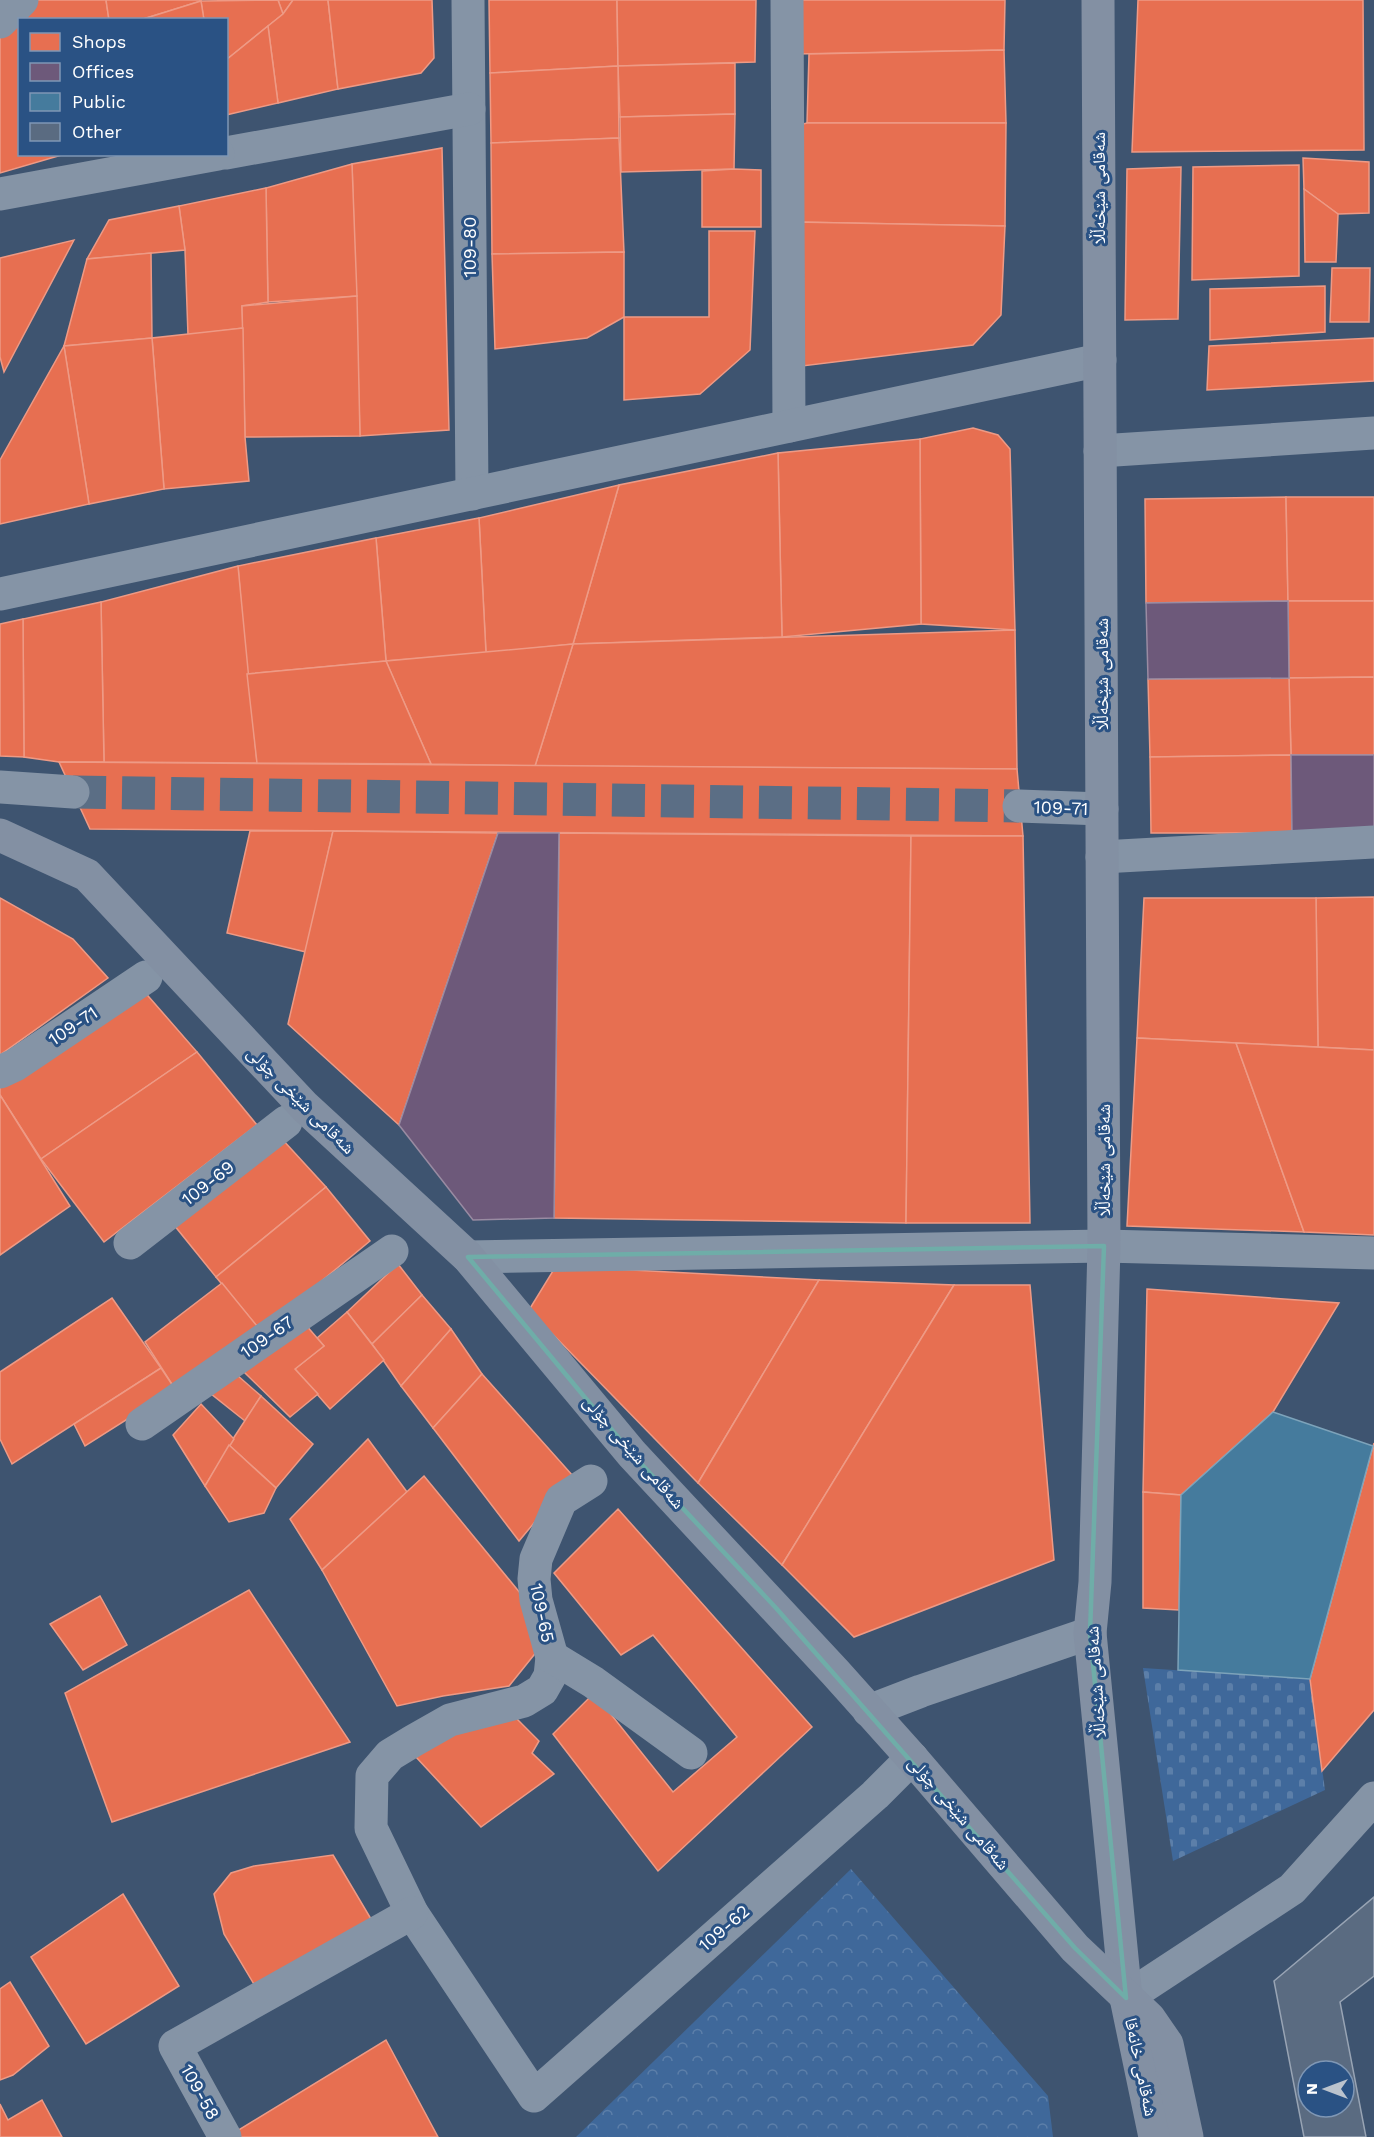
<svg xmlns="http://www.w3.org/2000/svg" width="1374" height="2137" font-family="'Work Sans','Noto Naskh Arabic',sans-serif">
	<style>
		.cemetery { fill: url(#cemetery-stones) }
		.park { fill: url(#park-crowns) }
		.shops { fill: #e76f51; stroke: #ee9a85; stroke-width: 1.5 }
		.offices { fill: #6d597a; stroke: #998ba2; stroke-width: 1.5 }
		.public { fill: #457b9d; stroke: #7da3ba; stroke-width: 1.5 }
		.building { fill: #5a6b81; stroke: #98a4b4; stroke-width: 1.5; fill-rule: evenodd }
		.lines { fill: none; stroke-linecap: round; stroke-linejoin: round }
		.minor-tunnel { stroke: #5b6e85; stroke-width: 33; stroke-dasharray: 33 16; stroke-linecap: butt }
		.minor { stroke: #8594a6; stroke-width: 33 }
		.major { stroke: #8390a3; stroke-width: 33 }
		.marked { fill: none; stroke: #6fada8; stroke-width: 4.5; stroke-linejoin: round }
		.labels { text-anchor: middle; stroke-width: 6; stroke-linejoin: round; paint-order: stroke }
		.street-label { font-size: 18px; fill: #fff; stroke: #2a5284 }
	</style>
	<defs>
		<pattern id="cemetery-stones" width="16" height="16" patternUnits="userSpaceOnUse" patternTransform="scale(1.5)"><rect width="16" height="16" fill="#3f689a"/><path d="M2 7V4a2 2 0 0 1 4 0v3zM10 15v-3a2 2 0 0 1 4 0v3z" fill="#5c7fa9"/></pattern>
		<pattern id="park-crowns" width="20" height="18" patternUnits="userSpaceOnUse" patternTransform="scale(1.5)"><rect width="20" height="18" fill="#3f689a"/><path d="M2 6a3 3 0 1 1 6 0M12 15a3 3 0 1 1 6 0" fill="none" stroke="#5c7fa9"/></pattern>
	</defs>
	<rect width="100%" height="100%" fill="#3e5470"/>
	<polygon class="cemetery" points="1143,1668 1310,1679 1325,1790 1173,1861"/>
	<polygon class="park" points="851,1869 1048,2096 1053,2137 576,2137"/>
	<g class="shops">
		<polygon points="38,0 106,0 109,20 20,20 20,154 65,154 0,173 0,34"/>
		<polygon points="106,0 201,0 201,1 140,20 109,20"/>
		<polygon points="278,0 293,0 283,14"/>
		<polygon points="278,0 283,14 226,60 226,20 204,20 201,1"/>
		<polygon points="293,0 328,0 338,89 278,103 268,26 283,14"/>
		<polygon points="328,0 432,0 434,58 421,73 338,89"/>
		<polygon points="489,0 617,0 618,66 490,73"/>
		<polygon points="617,0 756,0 755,62 618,66"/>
		<polygon points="795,0 1005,0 1004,50 795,54"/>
		<polygon points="1138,0 1363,0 1364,150 1132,152"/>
		<polygon points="201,1 204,20 140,20"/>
		<polygon points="268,26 278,103 226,115 226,60"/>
		<polygon points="1004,50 1006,123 807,123 809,54"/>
		<polygon points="735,63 735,114 620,117 618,66"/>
		<polygon points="618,66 619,138 491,143 490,73"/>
		<polygon points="735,114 734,169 621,172 620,117"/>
		<polygon points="807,123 1006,123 1005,226 795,222 795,126"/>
		<polygon points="619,138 624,252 492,254 491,143"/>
		<polygon points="442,148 449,430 360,436 352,164"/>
		<polygon points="1303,158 1369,162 1369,213 1338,214 1304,189"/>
		<polygon points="352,164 357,296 268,302 266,188"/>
		<polygon points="1299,165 1299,276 1192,280 1193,167"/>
		<polygon points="1181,167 1178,319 1125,320 1127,169"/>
		<polygon points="734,169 761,170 761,227 702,227 702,171"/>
		<polygon points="266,188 268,302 242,306 243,328 188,335 185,250 179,206"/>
		<polygon points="1304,189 1338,214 1336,262 1305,262"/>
		<polygon points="179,206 185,250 87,259 109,220"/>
		<polygon points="795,222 1005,226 1001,315 973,345 794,367"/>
		<polygon points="709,231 755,231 750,350 700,394 624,400 624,317 709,317"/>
		<polygon points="74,240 4,372 0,357 0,258"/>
		<polygon points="624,252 624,317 587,338 495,349 492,254"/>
		<polygon points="151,253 152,338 64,346 87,259"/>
		<polygon points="1332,268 1370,268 1369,322 1330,322"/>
		<polygon points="1325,286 1325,332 1210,340 1210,289"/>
		<polygon points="357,296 360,436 245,437 242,306"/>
		<polygon points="243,328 245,437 249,481 164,489 152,338"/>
		<polygon points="152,338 164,489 89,504 64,346"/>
		<polygon points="1374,338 1374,381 1207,390 1209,346"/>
		<polygon points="64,346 89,504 0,524 0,460"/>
		<polygon points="973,428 998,435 1010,449 1015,630 921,624 920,439"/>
		<polygon points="920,439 921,624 782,637 778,453"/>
		<polygon points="778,453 782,637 573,644 619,485"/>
		<polygon points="619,485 573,644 486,653 479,518"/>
		<polygon points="1286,497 1288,601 1146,603 1145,499"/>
		<polygon points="1286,497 1374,497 1374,601 1288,601"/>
		<polygon points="479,518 486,653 386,661 376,538"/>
		<polygon points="376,538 386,661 247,674 238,566"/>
		<polygon points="238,566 257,763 104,762 101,602"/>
		<polygon points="1288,601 1374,601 1374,677 1289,678"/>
		<polygon points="101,602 104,762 59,762 24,757 23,619"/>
		<polygon points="23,619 24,757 0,756 0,624"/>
		<polygon points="1015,630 1017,769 535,766 573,644"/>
		<polygon points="573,644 535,766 431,764 386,661"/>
		<polygon points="386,661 431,764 257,763 247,674"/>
		<polygon points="1374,677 1374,755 1291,755 1289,678"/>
		<polygon points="1289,678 1291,755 1150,757 1148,679"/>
		<polygon points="1291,755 1292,833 1151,833 1150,757"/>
		<polygon points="59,762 1017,769 1023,836 90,829"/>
		<polygon points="250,831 333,831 306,952 227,933"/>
		<polygon points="333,831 498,833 399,1125 288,1024"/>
		<polygon points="559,833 911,836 906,1223 554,1218"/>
		<polygon points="911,836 1023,836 1030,1223 906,1223"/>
		<polygon points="1374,897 1374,1050 1318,1047 1316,898"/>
		<polygon points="0,898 73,939 108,978 0,1055"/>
		<polygon points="1144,898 1316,898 1318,1047 1137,1038"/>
		<polygon points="142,989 197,1052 41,1159 0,1095 0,1083"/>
		<polygon points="1137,1038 1236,1043 1304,1232 1127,1226"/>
		<polygon points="1236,1043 1374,1050 1374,1235 1304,1232"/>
		<polygon points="197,1052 257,1125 104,1242 41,1159"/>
		<polygon points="0,1095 70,1206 0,1255"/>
		<polygon points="282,1139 326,1187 216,1277 174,1225"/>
		<polygon points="326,1187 370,1241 261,1331 216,1277"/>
		<polygon points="398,1264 422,1295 372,1344 347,1312"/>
		<polygon points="556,1266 819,1280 698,1483 529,1310"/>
		<polygon points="819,1280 954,1285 782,1565 698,1483"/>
		<polygon points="222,1283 261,1331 175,1389 145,1342"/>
		<polygon points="954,1285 1030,1285 1054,1560 854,1637 782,1565"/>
		<polygon points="1147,1289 1339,1303 1273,1412 1181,1495 1143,1492"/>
		<polygon points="422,1295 451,1329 401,1386 372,1344"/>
		<polygon points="112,1298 161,1368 12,1464 0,1439 0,1372"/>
		<polygon points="347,1312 384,1360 330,1409 295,1369 324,1346 317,1338"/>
		<polygon points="305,1324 324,1346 295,1369 318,1394 290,1417 243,1371"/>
		<polygon points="451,1329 482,1374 433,1428 401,1386"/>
		<polygon points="161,1368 175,1389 85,1446 74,1424"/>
		<polygon points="229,1368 261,1396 245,1421 210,1393"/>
		<polygon points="482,1374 573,1476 519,1541 433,1428"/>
		<polygon points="261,1396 313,1444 276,1488 229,1445"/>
		<polygon points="201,1404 234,1439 205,1486 173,1435"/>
		<polygon points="368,1439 407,1492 322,1570 290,1519"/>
		<polygon points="1374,1443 1374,1710 1322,1771 1310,1679"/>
		<polygon points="229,1445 276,1488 264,1513 229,1522 205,1486"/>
		<polygon points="424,1476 539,1616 542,1645 509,1686 443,1696 397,1706 322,1570"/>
		<polygon points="1143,1492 1181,1495 1179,1610 1143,1608"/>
		<polygon points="618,1509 812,1727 658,1871 553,1734 594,1693 673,1792 737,1737 653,1635 621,1655 554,1573"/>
		<polygon points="249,1590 350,1742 112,1822 65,1693"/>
		<polygon points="100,1596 127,1645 83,1670 50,1624"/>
		<polygon points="513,1715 539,1741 532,1753 554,1774 481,1827 415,1756 430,1739"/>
		<polygon points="333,1855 374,1924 258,1991 224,1934 214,1894 231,1873 254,1866"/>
		<polygon points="123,1894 179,1986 86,2044 31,1957"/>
		<polygon points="10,1982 49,2046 13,2075 0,2080 0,1989"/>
		<polygon points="386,2040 438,2137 234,2137 232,2134"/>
		<polygon points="42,2100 62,2137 0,2137 0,2104 8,2120"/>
	</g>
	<g class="offices">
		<polygon points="1288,601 1289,678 1148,679 1146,603"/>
		<polygon points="1291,755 1374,755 1374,832 1292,833"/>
		<polygon points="498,833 559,833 554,1218 473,1220 399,1125"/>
	</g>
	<polygon class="public" points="1273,1412 1373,1446 1310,1679 1178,1670 1181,1495"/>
	<path class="building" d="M1374,1897v79l-34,26 26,135h-62l-30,-156zM1308,2071h36v36h-36z"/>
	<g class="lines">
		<polyline class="minor-tunnel" points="73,792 1019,806"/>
		<g class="minor">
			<polyline points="468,0 472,494"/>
			<polyline points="787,0 789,426"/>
			<polyline points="0,22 22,0"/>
			<polyline points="226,153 469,109"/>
			<polyline points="0,194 218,154"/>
			<polyline points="1100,451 1374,433"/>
			<polyline points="0,594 1100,360"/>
			<polyline points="0,787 73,792"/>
			<polyline points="1019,806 1102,809"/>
			<polyline points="1102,857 1374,842"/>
			<polyline points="0,1072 15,1065 146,977"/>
			<polyline points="130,1243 286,1122"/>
			<polyline points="468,1257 1104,1246 1374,1253"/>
			<polyline points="142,1424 392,1251"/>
			<polyline points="591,1481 561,1500 536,1559 534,1579 536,1600 552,1657 550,1676 542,1690 524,1701 450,1720 413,1741 390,1755 372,1776 371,1828 412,1913 534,2096 875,1795 912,1758"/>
			<polyline points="552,1657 593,1682 691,1753"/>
			<polyline points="869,1711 921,1691 1090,1633"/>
			<polyline points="1126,1998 1292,1889 1374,1798"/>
			<polyline points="225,2137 175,2046 412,1913"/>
		</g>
		<g class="major">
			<polyline points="1098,0 1104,1246 1095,1582 1090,1633 1126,1998 1155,2137"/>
			<polyline points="0,835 87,875 305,1107 468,1257 632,1454 835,1672 912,1758 1075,1948 1149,2018 1167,2044 1187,2137"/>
		</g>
	</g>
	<path class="marked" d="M1104,1246l-14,387 36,365 -51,-50 -299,-340 -144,-154 -164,-197z"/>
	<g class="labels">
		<g class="street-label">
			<text transform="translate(1099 188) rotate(-90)" y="6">شەقامی شێخەڵڵا</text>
			<text transform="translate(470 247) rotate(-90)" y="6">109-80</text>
			<text transform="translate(1102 674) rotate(-90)" y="6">شەقامی شێخەڵڵا</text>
			<text transform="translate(1061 808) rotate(2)" y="6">109-71</text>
			<text transform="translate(73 1026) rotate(-34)" y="6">109-71</text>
			<text transform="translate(301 1100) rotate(45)" y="6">شەقامی شێخی چۆلی</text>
			<text transform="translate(1104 1160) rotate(-90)" y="6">شەقامی شێخەڵڵا</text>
			<text transform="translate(208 1183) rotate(-38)" y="6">109-69</text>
			<text transform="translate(267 1337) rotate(-35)" y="6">109-67</text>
			<text transform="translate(634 1452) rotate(49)" y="6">شەقامی شێخی چۆلی</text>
			<text transform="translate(542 1613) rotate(78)" y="6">109-65</text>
			<text transform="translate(1096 1682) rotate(-94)" y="6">شەقامی شێخەڵڵا</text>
			<text transform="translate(959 1813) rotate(49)" y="6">شەقامی شێخی چۆلی</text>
			<text transform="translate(724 1928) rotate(-41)" y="6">109-62</text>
			<text transform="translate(1141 2067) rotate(78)" y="6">شەقامی خانەقا</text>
			<text transform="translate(200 2092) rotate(61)" y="6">109-58</text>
		</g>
	</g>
	<rect x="18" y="18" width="210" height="138" fill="#2a5284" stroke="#7f97b5" stroke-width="1.5"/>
	<rect x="30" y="33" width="30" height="18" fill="#e76f51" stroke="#7f97b5" stroke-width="1.5"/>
	<text x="72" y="48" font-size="18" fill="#ffffff">Shops</text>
	<rect x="30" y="63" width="30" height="18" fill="#6d597a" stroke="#7f97b5" stroke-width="1.5"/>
	<text x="72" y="78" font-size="18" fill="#ffffff">Offices</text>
	<rect x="30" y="93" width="30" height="18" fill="#457b9d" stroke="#7f97b5" stroke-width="1.5"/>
	<text x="72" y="108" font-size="18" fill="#ffffff">Public</text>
	<rect x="30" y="123" width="30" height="18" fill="#5a6b81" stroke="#7f97b5" stroke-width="1.5"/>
	<text x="72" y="138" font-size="18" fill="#ffffff">Other</text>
	<g transform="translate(1326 2089) rotate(270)"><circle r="28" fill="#2a5284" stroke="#7f97b5" stroke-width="1.5"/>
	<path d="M0-4.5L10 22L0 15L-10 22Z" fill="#bbc3cd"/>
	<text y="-9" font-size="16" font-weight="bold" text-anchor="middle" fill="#ffffff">N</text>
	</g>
</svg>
